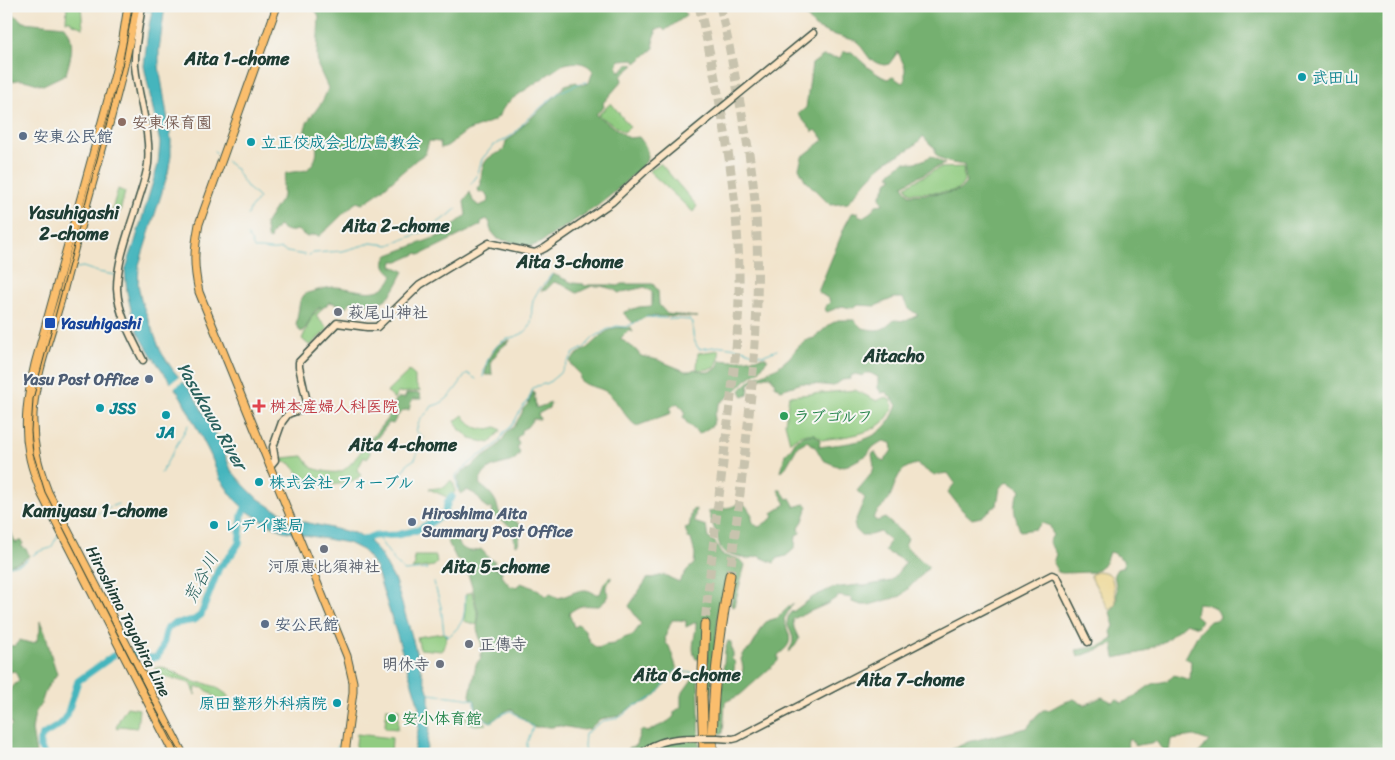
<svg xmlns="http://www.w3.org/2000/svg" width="1395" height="760" font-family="Sriracha,'Klee One',sans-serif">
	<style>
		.green { fill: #91cc81; stroke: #58845a }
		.forest { fill: #74b06f; stroke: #4a7652 }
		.sand { fill: #eeda9e; stroke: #868c69 }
		.water { fill: #45b5bd; stroke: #327978 }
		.pier { fill: #f2e4cc }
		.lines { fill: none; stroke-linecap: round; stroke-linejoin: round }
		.stream { stroke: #45b5bd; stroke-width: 1 }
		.river { stroke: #45b5bd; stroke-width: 7 }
		.highway-tunnel { stroke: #c8c3ae; stroke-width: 9; stroke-dasharray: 9 4.5; stroke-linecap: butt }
		.secondary-casing { stroke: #3f564b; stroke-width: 9 }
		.primary-casing { stroke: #3f564b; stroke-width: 9 }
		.highway-casing { stroke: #3f564b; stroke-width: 11 }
		.secondary { stroke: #fde5c5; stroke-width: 6 }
		.primary { stroke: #fabe6d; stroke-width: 7 }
		.highway { stroke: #fabe6d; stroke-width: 9 }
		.tram { stroke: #1f3d34; stroke-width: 1 }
		.secondary-bridge-casing { stroke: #3f564b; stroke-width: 9; stroke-linecap: butt }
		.secondary-bridge { stroke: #fde5c5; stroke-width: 6 }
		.culture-dot { fill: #0f9aa8; stroke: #f6f6f2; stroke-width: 2 }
		.education-dot { fill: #8d6e63; stroke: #f6f6f2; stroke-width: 2 }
		.service-dot { fill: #5c6f8a; stroke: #f6f6f2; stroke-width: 2 }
		.worship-dot { fill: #6b7280; stroke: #f6f6f2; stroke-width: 2 }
		.transit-dot { fill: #1a4fb4; stroke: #f6f6f2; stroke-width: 2 }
		.health-dot { fill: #e0444e; stroke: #f6f6f2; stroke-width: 2 }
		.leisure-dot { fill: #2e9e5b; stroke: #f6f6f2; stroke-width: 2 }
		.labels { text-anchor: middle; stroke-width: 4; stroke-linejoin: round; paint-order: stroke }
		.culture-label { font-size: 16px; font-weight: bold; fill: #0d838f; stroke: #f6f6f2; text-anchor: start }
		.education-label { font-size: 16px; font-weight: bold; fill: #785e54; stroke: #f6f6f2; text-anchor: start }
		.service-label { font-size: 16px; font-weight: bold; fill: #4e5e75; stroke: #f6f6f2; text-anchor: start }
		.worship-label { font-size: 16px; font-weight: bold; fill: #5b616d; stroke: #f6f6f2; text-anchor: start }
		.transit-label { font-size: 16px; font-weight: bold; fill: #164399; stroke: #f6f6f2; text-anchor: start }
		.health-label { font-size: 16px; font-weight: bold; fill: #be3a42; stroke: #f6f6f2; text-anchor: start }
		.leisure-label { font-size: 16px; font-weight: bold; fill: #27864d; stroke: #f6f6f2; text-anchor: start }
		.street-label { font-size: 16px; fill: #1f3d34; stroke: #f6f6f2 }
		.neighbourhood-label { font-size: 18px; font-weight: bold; fill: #1f3d34; stroke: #f6f6f2 }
		.water-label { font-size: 18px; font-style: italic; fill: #2a615d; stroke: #f6f6f2 }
	</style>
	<rect width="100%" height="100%" fill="#f6f6f2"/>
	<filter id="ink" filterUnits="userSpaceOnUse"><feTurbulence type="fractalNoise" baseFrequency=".02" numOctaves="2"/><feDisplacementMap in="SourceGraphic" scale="10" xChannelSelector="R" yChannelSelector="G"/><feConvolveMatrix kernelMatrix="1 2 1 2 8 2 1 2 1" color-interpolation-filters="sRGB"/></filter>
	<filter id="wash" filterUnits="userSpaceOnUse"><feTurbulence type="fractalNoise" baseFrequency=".0096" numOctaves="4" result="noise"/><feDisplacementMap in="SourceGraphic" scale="20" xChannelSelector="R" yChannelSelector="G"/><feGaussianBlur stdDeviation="1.12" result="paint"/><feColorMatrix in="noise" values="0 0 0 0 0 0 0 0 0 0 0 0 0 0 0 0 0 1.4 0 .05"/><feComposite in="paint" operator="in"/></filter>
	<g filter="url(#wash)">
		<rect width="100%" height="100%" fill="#f2e4cc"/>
		<g class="green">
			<polygon points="67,6 81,6 83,28 71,23 71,21 66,21"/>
			<polygon points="611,103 630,127 624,132 598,115"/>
			<polygon points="660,163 697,206 693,212 649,171"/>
			<polygon points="963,167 964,182 959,189 948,192 910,193 906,186 939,168"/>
			<polygon points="118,189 125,192 120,212 112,209"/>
			<polygon points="320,308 322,309 316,316 328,329 310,346 302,339 312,316"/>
			<polygon points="719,350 719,358 715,368 702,370 697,369 698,353"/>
			<polygon points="409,371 415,376 415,383 420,391 398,393 394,399 387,392"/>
			<path d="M855,390l22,11 8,-4 5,3 3,6c-8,29 -47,30 -71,34l-7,-6h-13l-12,8 -5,-19 4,-27z"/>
			<path d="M463,415c8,13 18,17 33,12l5,3 -11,13 -20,-4v-2l-10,-7 -5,-9z"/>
			<path d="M364,448l4,1 2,3 -1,4 -2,3 -3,-2 -7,13 4,5c-12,13 -45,10 -61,9l1,-8 -11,-13 -6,-1 -1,-4 20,-2 9,12c32,9 31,5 52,-20z"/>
			<polygon points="451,480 454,485 455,492 449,498 429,489 445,487"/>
			<polygon points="414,556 436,556 437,563 434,566 412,569 415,565"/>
			<polygon points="472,592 478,616 477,625 464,621 466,594"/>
			<polygon points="443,633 446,634 447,637 442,651 420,649 417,637"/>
			<polygon points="162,667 197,683 204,683 216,687 229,696 224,699 227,703 225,705 204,688 196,687 195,695 193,687 190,683 158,675 155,668"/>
			<polygon points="127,707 139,709 137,728 120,726 118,729 116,728 120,718"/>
			<polygon points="386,708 399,709 398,729 385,728"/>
			<path d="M468,710l5,2 3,6 11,6c-9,1 -16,3 -22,-5z"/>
			<polygon points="357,734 392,738 391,754 355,754"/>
		</g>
		<g class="forest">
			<path d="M313,6h379l-8,4 2,6 -19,13 -2,2 -3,-3 -7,2 1,3 -3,5 1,10 -18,15 -2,-4 -14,1 -3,5 2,7 10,-8 5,1 -13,11 1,5 -19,22 1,4 -8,7v1l33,23 10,-1c7,9 10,13 7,25l-30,29 -20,16 -58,37 -7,2 -33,-7 -6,-7 -2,-4v-5l-3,-4 -5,2 -1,2v2l-61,30 -2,-2 -18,8h-7l-1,5 12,5c-15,30 -18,36 -53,31l-5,5 -16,-5 -7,6 -3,-1c-10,6 -10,18 -18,25l-2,-1 -4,-6 4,-24 4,-6 3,-2c9,-2 19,-6 27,-6 22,0 47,16 59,-12 -7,-6 -12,-11 -5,-20l54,-20 24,-20 -2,-13 6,-10 3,9 6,5 9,-4 1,-4 -6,-6h-4l-1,-3 3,-4c0,-9 0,-22 9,-28 9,-6 14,-2 16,-16l8,-5 8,-10 37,-33 6,-8 11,-3 5,3 8,-2 4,-12c-7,-10 -20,-10 -31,-6l-50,34 -8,8 -6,10 -5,4 -26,10 -20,15 -6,2 -1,-6 -11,-1 -4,13 -8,5 -40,35 -15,10 -5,-2 -3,2c-12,10 -22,22 -35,32l-5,-1 -7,2 -10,-7c-8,3 -12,0 -19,-4l-7,9 -1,5 -3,-2v-5l-2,-9 18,-28v-13l3,-10 21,-3c9,-10 11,-13 9,-27l-11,-2c-2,-18 4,-21 14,-35 4,-5 7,-12 9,-18l-10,-22 -1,-11 2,-39z"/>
			<path d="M797,6h592v748h-188l-2,-1 10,-12 -15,-5 -23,3 -2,13 -8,-4 -5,-7c-8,4 -13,2 -21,5l-1,-4 -5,-4c-3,6 -1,11 3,16h-185l4,-4 17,-8 59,-14 10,-13 6,-5h6l13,-7 12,-4 10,6 18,-8 10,5 5,-3 5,4c11,-5 17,-10 27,-17 10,-6 16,-1 25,-11l16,5 1,-19 -6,-3 14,-26 11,-11 6,-1 4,-2c-1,-12 -13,-14 -23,-15l-2,12 6,5 -4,7 -11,-4 -21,18 -22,11 -28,6 -2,-14 -35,13 -2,-7 25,-4 12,-7 -2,-7 3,-6 -4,-14c11,-11 6,-24 4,-38l3,-5 7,-2 -1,-7 -9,-7 -5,-1 -4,11 -11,9 -32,1 -4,-1 -5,-9 3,-9 -7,-12 4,-7 -3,-9 -8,-3 -6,6 -16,2c-5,-16 -10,-26 1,-41l-13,-9 -8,7 -3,17 -16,12 -9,2 -10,-9 -14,-18 7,-9 -7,-10 -15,2 -16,-11c-24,4 -20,25 -31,39 -5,5 -8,7 -13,15l4,3 8,-3 23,20 -3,8 24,21 -28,29 -32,9h-7l-10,-3v-4l-13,-2 -12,8 -34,15 1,9 5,11 -4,7 -7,6c2,-4 5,-7 5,-12 -1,-12 -11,-15 -2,-28l3,-1 19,-14 19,-9 27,-3 5,1 27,-5 15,-19 -21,-11 5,-11 -10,-8 -10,3h-9l-5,-5 -2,-6 11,-26 -8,-7 15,-18 2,-6 -2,-13 3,-2 5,8 4,2 8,-12 -1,-7 -7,-2 -5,2 -6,4 -6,8 -19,10 -9,2 -16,-7 -7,-12 -9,-7 -9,5 -12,21 -5,5 4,-18 7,-7 4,-7 6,-4 12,-2 6,6 -1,7c34,-5 65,-3 78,-42l-11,-13 -5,1 -3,-5v-11l-8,-4h-4l-3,3 -8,-2 -4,2 -1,3 -8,1 -8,6 -32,-3 -21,7 -7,-5 1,-3 -5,-6h-4l-17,8 -1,11 -5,2 -3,-7 12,-11 26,-12 11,-9 9,-11 9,-7 7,-2 15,-13 9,-5h16l8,8c16,3 20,4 32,-8l12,1 12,-6 -10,-7 -5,-10h-9l-19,8 -16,-1 -8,3 -9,-2 -15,6 -2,-2 1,-4 4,-4 -1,-3 -11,-7 27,-66 7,-13 6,-1v3l5,2 8,-5 5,-7 7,-1 -3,-7 8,-16 4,-2v-3h-3l3,-5 12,-9c11,1 17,0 27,-6l14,8 -6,2 -36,19 6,10 38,-2 13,-3 6,-7 -2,-18c-11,-2 -22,-2 -29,-12v-5l-5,-4 -7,-8c-7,12 -23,17 -34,24 -16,11 -29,28 -41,43l-18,2 -25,-25 -6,-12 3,-11 22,-17 -8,-10 -3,2 -15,-18 8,-6 6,-44 11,-8 17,2 3,-6h9c10,10 21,21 35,27l6,-2 9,6 3,-2v-14l-7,-15 -9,12 -5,1 -7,-2 -7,-4 -13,-18 -29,-8 -13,-6z"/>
			<path d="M6,8l17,14 42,4c11,16 6,30 1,48l-23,11c-7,-1 -13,-4 -20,-5 -6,-1 -11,2 -17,2z"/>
			<polygon points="553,274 573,283 584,284 583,285 587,286 588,285 610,285 619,286 621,284 653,284 658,291 659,305 667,314 697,317 648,316 633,323 624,314 624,312 639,307 652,306 652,292 645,287 618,293 616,290 601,286 592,286 577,293 563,285 554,282 546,290 541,291"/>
			<path d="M631,327l2,5 -4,-2 -8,8v1l14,10 6,7 17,4 27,11h5l5,-2c6,3 17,5 22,-1 2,-2 2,-6 3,-8l11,1 33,-4 4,2 -1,1 -8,11 -12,8 -13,13 -14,11 -5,11 -2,11 -14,9 -12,-11 -4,-6 2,-4 -2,-6 -1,1 -5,-5 -7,5 1,5 -34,13c-10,-5 -19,-25 -29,-33 -9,-7 -20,-5 -28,-13v-6l-6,-6 -4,-6c5,-7 9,-9 16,-13 9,-7 17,-18 29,-21 6,-1 11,1 16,-1z"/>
			<polygon points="510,340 510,341 501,348 491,361 492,375 485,375 488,361 498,345"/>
			<path d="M533,392h1l2,16 15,-5 -2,5 -11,6 2,5h-7l-6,8 -6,3v3l-5,6 3,4 -2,4 3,5c-7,19 -33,4 -41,32 8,6 13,10 17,18 2,5 1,8 5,12l4,-3 14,13 3,8 -3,7 -1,5 -3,1c-2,-19 -3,-19 -19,-27l-4,-6 1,-4 -6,1 -12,-15 -8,-4 -6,4 -2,-2 -1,-16 5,-5 8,-4 6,-6 17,-11 8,-9 5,-9 7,-5 8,-14 1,-4 5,-5z"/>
			<path d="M417,393l3,1 1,5h-8l-2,3 -2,8c-9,-1 -12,7 -16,14l-4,-1 -21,26 -2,-1 5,-6 -1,-2 25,-31v-8l3,-3h7l1,-4z"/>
			<path d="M778,490h3l6,9 3,-1 5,9 9,-3 4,2 -5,15 -4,6 1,6 -4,2 -1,13 -9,8 -8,2 -4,5 -16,-7 -10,3 -22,-6 -5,-4 -12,-36v-2l22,-4 10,-4 5,3 6,9c-1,6 2,10 7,12l15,-10 -2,-4 14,-9z"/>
			<path d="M696,509l-2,13 12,4 2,12 7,4 6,12c8,4 20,3 24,11l-11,41 -2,1 -1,-3 4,-28 -5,-1 -11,34 -10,102 -1,1 -1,-13 1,-63 -8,23h-4c-7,-11 1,-25 0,-37l-10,5v-6l-7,-1h-7l-7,17 1,6 3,3 8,23 -22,27 -9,6 -13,4 -14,10 -19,3 -11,10 -6,1 -27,-5 -3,2h-20l-22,-18 -5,2 -15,11 -13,-7 -3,-14 -4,-3 -1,-3 6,-31 5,-6 1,-13 -5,-16 2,-13 -6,-26 -4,-13 -7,-16 -5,-1 -10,-20 6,-4c8,11 12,19 28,13l9,10 5,2 -3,6 10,4 -1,4 9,11 6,1 5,-4 18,7 6,6 6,-2 6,4c10,-1 18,-8 28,-8 6,0 9,5 15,4 3,-7 4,-14 11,-17v2l-5,7v5l3,2 -4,8 -6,5c-15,0 -17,-3 -30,7l5,14 4,-3 7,6c2,8 5,15 13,18l8,-3 8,-1 7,-5 12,-4 8,-11 -12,-18 18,-27 17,-4 15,7 8,-12 7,-6 1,-10 -4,-15 -3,-1 -3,-10h4l3,-18z"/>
			<polygon points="6,517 14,540 16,543 19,541 22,541 23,544 21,546 27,550 29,556 22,561 6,566"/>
			<path d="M793,603l-9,16c5,19 12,22 -6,36v6l-38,34 -15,7 -2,31 -7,1 1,-35 4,1 4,-49 3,-10 3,1 1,10 1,1v4l-2,1 4,4 -2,16 1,1 8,-5 1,-7 -2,-8 3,-6 7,-5 13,-24 3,-3 10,-3z"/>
			<polygon points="40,621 46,635 51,655 57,674 46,689 41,704 35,713 32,730 36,754 6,754 6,730 12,725 6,718 6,694 19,680 15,671 9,672 6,670 6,645 14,646 20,640 30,643 36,642 40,631"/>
			<path d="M698,671l2,83h-74l3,-7h6l6,-17 7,2c8,-6 20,-8 26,-16v-4l7,-5v-12z"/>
		</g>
		<path class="sand" d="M1099,571c4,1 9,1 12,5 1,1 5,22 5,24 0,5 -4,8 -7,10l-19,-35z"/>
		<polygon class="water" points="153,6 165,6 159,50 159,66 171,139 171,156 168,173 139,265 138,284 141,300 161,352 173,370 193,394 220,442 231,470 243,484 256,497 274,509 304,522 354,533 369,541 381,555 395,581 411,633 420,667 429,694 429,728 426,754 413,754 418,731 419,706 376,568 368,556 362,550 348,543 283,531 261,520 247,511 235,500 220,479 211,456 181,397 152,356 139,334 134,323 127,292 125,271 134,245 158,165 160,143 144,66 148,31"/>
		<polygon class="pier" points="180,376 184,381 172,390 168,385"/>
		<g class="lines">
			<g class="stream">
				<polyline points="146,11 152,11"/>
				<polyline points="214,151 218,154"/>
				<polyline points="226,161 235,168 242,180 249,189 259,198 250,209 248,215"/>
				<polyline points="471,184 477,176 482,159 493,146 513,135 526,120 558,93 580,83 587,82"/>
				<path d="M248,236l1,3 2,2 3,8c10,-1 18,3 27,0l6,3 18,3"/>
				<polyline points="309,255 313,253 343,251 371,243 389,245 423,232 448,216 457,208"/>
				<polyline points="77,268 83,267 98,272 115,275"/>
				<path d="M483,377c2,-14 9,-32 24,-38 6,-2 16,-4 21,-10 5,-5 3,-15 4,-22 1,-14 12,-22 20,-33"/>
				<path d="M424,438l-8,-7 4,-12 9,-8 3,-5c17,-3 25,-20 35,-33l9,6"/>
				<polyline points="161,473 188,425"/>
				<polyline points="401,476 407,464 415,459 422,443"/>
				<path d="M458,490l-2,-14 1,-2c7,-6 15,-12 22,-18 12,-8 20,-10 25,-24l6,-4 3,-4 8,-15 7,-8 5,-13 4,-2 11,-3 12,-10 14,-20 10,-5 9,-10 15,-9 9,-3 9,1 20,-10 44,3 3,2c-1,10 0,19 6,27l23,-3 8,1 12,2 14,5 8,1 13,-5"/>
				<polyline points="98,513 107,508 118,504"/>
				<polyline points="377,536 393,559 404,571 427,569"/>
				<polyline points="33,555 40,551 51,548 58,535"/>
				<polyline points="6,567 22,563 28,559"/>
				<path d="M434,582l7,25 3,26 3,1 1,3c16,-14 17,-19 17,-41"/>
				<path d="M429,694c15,2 30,2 45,6l3,16 14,6 11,-8 9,-3 22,16 -6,16v5l6,6"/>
				<polyline points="332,754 344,738"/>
				<polyline points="585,754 584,746 585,734 602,721 614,719 622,716 633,706 643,703 655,696 675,671 693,673"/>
			</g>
			<g class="river">
				<polyline points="359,542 373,536 397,535 418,530 442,516 445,512 448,501 452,497"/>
				<polyline points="134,653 150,658 157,657 162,649 166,632 168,628 173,624 194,620 201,615 219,568 231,555 239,543 242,515 248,502"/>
				<polyline points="44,754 40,747 40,740 43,735 61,724 67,715 78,681 113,656"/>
			</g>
		</g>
	</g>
	<g filter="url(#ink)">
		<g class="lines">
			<g class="highway-tunnel">
				<path d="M699,6c22,92 42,198 40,292 -1,41 -6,82 -11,124 -8,67 -17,135 -23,202"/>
				<path d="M720,6c8,32 14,65 20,97 7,37 14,75 16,113 7,120 -12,240 -26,359"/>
			</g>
			<g class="secondary-casing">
				<g id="secondary">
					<path d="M142,6c-3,20 -8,40 -7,60 3,33 16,64 13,98 -2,15 -8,29 -12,44 -8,26 -19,53 -19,81 1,24 15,50 26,71"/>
					<polyline points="270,466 275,460 273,447 282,422 288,414 302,409 307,402 299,367 299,362 337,323 367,327 377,327 420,285 489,243 530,252 535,253 545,248 612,202 646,170 813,33"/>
					<polyline points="717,738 733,739 737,738 1052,575 1056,577 1088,642"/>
					<path d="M641,754c16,-15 38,-16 59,-16"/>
				</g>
			</g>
			<g class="primary-casing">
				<g id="primary">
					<path d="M128,6l-6,38 -8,34 -79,286c-7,30 -12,59 -6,89 2,15 8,28 13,42l132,259"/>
					<path d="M136,6c-7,45 -19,89 -31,133 -15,53 -30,105 -43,157 -11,39 -27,78 -29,118 -1,29 5,52 15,78l135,262"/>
					<path d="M277,6l-78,218c-5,27 -6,40 0,68l148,364 6,26v10l-8,62"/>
				</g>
			</g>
			<g class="highway-casing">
				<g id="highway">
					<polyline points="704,754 702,695 705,624"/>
					<path d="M712,754c0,-61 7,-120 18,-179"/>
				</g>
			</g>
			<use href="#secondary" class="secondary"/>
			<use href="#primary" class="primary"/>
			<use href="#highway" class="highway"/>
			<polyline class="tram" points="133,6 122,66 33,399 31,431 33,453 45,492 157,711 181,754"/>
			<g class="secondary-bridge-casing">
				<polyline id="secondary-bridge" points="700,738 717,738"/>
			</g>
			<use href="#secondary-bridge" class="secondary-bridge"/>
		</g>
	</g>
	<g class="culture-dot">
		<circle cx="1302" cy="77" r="5"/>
		<circle cx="251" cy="142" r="5"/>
		<circle cx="100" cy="408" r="5"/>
		<circle cx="166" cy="415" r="5"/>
		<circle cx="259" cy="482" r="5"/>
		<circle cx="214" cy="525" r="5"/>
		<circle cx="337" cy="703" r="5"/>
	</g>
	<circle class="education-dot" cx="122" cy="122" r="5"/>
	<g class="service-dot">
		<circle cx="23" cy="136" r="5"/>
		<circle cx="149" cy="379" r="5"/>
		<circle cx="412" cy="522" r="5"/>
		<circle cx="265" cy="624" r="5"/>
	</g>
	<g class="worship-dot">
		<circle cx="338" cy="312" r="5"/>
		<circle cx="324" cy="549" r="5"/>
		<circle cx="469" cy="644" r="5"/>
		<circle cx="440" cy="664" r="5"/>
	</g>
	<rect class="transit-dot" x="44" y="317" width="12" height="12" rx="2.5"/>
	<path class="health-dot" d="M256.5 398.5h5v5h5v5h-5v5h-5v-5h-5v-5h5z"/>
	<g class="leisure-dot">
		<circle cx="784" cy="416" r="5"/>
		<circle cx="392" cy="718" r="5"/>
	</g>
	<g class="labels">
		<g class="culture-label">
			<text x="1312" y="83">武田山</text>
			<text x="261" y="148">立正佼成会北広島教会</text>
			<text x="110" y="414">JSS</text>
			<text x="166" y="438" text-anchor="middle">JA</text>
			<text x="269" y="488">株式会社 フォーブル</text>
			<text x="224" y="531">レデイ薬局</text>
			<text x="327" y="709" text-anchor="end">原田整形外科病院</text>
		</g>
		<g class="education-label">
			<text x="132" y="128">安東保育園</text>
		</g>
		<g class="service-label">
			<text x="33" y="142">安東公民館</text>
			<text x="139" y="385" text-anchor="end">Yasu Post Office</text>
			<text x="422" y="519">Hiroshima Aita<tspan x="422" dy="18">Summary Post Office</tspan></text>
			<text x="275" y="630">安公民館</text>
		</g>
		<g class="worship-label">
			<text x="348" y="318">萩尾山神社</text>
			<text x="324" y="572" text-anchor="middle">河原恵比須神社</text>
			<text x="479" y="650">正傳寺</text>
			<text x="430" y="670" text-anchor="end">明休寺</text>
		</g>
		<g class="transit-label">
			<text x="61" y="329">Yasuhigashi</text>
		</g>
		<g class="health-label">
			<text x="270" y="412">桝本産婦人科医院</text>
		</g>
		<g class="leisure-label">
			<text x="794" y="422">ラブゴルフ</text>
			<text x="402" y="724">安小体育館</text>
		</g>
		<g class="street-label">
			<text transform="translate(129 621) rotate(63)" y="6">Hiroshima Toyohira Line</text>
		</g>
		<g class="neighbourhood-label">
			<text x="237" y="65">Aita 1-chome</text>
			<text x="74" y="219">Yasuhigashi<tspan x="74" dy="21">2-chome</tspan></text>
			<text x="396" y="232">Aita 2-chome</text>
			<text x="570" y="268">Aita 3-chome</text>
			<text x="894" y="362">Aitacho</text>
			<text x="403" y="451">Aita 4-chome</text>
			<text x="95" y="517">Kamiyasu 1-chome</text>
			<text x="496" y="573">Aita 5-chome</text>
			<text x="687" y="681">Aita 6-chome</text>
			<text x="911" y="686">Aita 7-chome</text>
		</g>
		<g class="water-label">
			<text transform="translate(212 416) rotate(60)" y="6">Yasukawa River</text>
			<text transform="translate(201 578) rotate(-62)" y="6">荒谷川</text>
		</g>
	</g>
	<rect width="1395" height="760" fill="none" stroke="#f6f6f2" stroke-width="25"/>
</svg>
